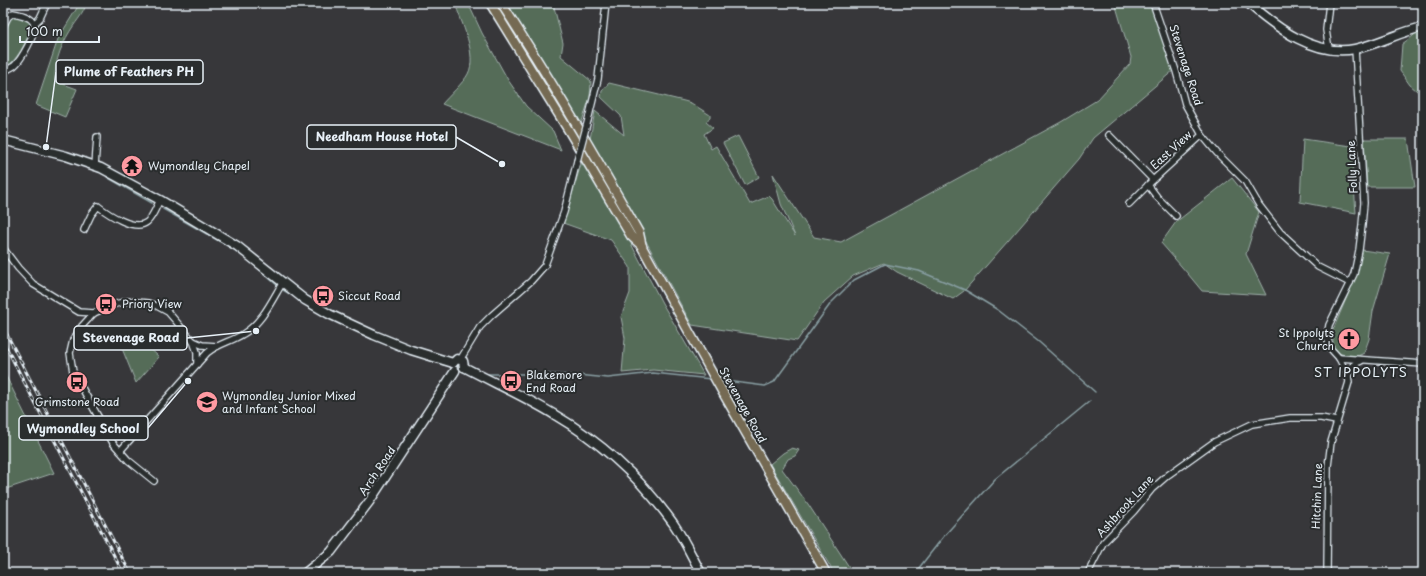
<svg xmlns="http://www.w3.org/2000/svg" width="1426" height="576" font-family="'Playpen Sans',sans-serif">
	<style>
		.green { fill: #546c59; stroke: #9eaea8 }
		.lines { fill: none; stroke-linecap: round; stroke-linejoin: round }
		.stream { stroke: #899fa3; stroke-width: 1.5 }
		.street-casing { stroke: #e8f1f8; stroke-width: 8 }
		.secondary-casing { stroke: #e8f1f8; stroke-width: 11 }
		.primary-casing { stroke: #e8f1f8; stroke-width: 11 }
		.street { stroke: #2a2d2e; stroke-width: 5.5 }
		.secondary { stroke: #2a2d2e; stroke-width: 8 }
		.primary { stroke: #746b52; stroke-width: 8 }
		.rail-casing { stroke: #e8f1f8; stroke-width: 3 }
		.rail { stroke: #2a2d2e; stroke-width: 1.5; stroke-dasharray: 4.5; stroke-linecap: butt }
		.street-bridge-casing { stroke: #e8f1f8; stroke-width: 8; stroke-linecap: butt }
		.street-bridge { stroke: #2a2d2e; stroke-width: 5.5 }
		.labels { text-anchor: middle; stroke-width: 4; stroke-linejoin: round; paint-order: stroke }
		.street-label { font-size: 11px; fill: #e8f1f8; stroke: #2a2d2e }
		.poi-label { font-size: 11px; fill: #e8f1f8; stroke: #2a2d2e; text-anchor: start }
		.quarter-label { font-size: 13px; letter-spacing: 1px; fill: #e8f1f8; stroke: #2a2d2e }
		.leader { fill: none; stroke: #e8f1f8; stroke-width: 1.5 }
		.callout-dot { fill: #e8f1f8; stroke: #2a2d2e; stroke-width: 1.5 }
		.callout { fill: #2a2d2e; stroke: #e8f1f8; stroke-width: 1.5 }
		.callout-label { font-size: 12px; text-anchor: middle; font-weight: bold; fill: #e8f1f8 }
	</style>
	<rect width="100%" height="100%" fill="#37373a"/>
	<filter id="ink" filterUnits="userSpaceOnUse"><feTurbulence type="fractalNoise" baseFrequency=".025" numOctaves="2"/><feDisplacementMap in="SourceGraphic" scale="8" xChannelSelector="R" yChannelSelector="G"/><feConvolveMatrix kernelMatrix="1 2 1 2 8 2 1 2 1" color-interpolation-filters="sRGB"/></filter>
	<g filter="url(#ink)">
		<g class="green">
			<path d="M80,3h6c-1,8 -7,15 -12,22 -11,16 -20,35 -19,56l22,8 -12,28 -29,-12 22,-66z"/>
			<path d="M455,3h13l14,30 26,47 18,26 27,25 8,19 -119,-46c6,-7 22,-22 26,-30 10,-19 -7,-52 -13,-71z"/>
			<polygon points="507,3 553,3 563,43 561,56 591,81 590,97 581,124"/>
			<polygon points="1115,3 1151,3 1174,70 1093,138 1079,159 1008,241 964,291 953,299 897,272 884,263 853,276 824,302 797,341 692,325 590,139 595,111 624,135 621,116 601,97 602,91 609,83 684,101 691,103 710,115 710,117 706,122 713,128 704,134 711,149 716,146 750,204 769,196 772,199 795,236 781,204 773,174 814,237 841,242 1061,122 1097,100 1130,64 1131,57"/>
			<path d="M14,16l18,6v4c-5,14 -15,37 -29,42 0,-15 -3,-43 11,-52z"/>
			<polygon points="1423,26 1423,96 1410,85 1400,71 1402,44 1413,36"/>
			<polygon points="738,136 759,177 745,185 723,143"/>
			<polygon points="1303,139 1351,146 1356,213 1300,202"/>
			<polygon points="1364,139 1408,139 1415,187 1367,187"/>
			<polygon points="582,161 627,236 662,303 704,375 653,370 622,373 625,338 621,317 630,293 630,267 611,240 563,223"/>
			<polygon points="1232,178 1259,212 1246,254 1266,295 1202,291 1188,274 1161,243 1176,222"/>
			<polygon points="1362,250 1390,254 1373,311 1369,339 1364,353 1358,356 1347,356 1339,353 1334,347 1333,342 1333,330 1356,275"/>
			<polygon points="120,340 143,342 159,357 136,383 119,341"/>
			<polygon points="3,370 54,473 3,490"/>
			<polygon points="792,448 799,450 795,456 788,459 782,469 808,504 853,573 834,573 770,464 783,453"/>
		</g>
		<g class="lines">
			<g class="stream">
				<polyline points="107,177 152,203"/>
				<polyline points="163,209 233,249 244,256 278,286"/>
				<polyline points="283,290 295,297"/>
				<polyline points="397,349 444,365"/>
				<polyline points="485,374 548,374 578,375 608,378 653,373 711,379"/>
				<polyline points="719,380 765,386 774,382 831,303 854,280 885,264 919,271 965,290 998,310 1039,342 1095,392"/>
				<polyline points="915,573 944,536 995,479 1090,401"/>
			</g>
			<g class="street-casing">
				<g id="street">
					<polyline points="1153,3 1176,71 1185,104 1202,135 1217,153 1245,181 1259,205 1280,232 1318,267 1350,283"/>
					<polyline points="1329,3 1326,30 1329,49"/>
					<polyline points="34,24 40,18 47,3"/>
					<path d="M3,27l5,-10 5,-4c6,1 19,4 21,11 3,9 -13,36 -20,42 -3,2 -7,4 -11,5"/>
					<polyline points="588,120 598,79 606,3"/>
					<polyline points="1109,135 1153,180"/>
					<polyline points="95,166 97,137"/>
					<polyline points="1148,185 1157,197 1176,216"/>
					<polyline points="1129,204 1153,180 1202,135"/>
					<path d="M84,230l7,-15 7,-9c10,8 37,26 49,16 6,-5 9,-15 13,-22"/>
					<polyline points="3,248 18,268 33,284 79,312 94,313"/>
					<polyline points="193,341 202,345 217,346"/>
					<polyline points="1339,358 1423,364"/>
					<polyline points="460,360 480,327 492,315 531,281 545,265 564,212 577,161"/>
					<path d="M1348,376c3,-8 5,-13 13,-15"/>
					<path d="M120,451l87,-98c12,-10 24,-11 36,-19 19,-11 29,-34 40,-52"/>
					<polyline points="154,481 128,460 113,443 73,372 70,353 73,340 82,326 94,313 112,305 127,301 148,303 157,306 168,312 193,341 197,352 197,364"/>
					<polyline points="1088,573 1103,543 1134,511 1152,489 1168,475 1214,442 1252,424 1290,418 1321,418 1336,421"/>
					<polyline points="1327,573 1328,466 1331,442 1349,382 1348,376 1339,358 1330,348 1327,337 1329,325 1354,274 1359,250 1362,225 1364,203 1355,49"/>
				</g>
			</g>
			<g class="secondary-casing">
				<g id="secondary">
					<path d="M1248,3c29,25 67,54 107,46 23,-5 45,-17 68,-22"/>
					<polyline points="3,140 66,156 101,168 160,200 237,246 305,300 329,314 374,335 411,350 453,363"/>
					<polyline points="453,363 457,359 463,361 464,367"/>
					<path d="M464,367c30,16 62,30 91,48 46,27 87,65 118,108 11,16 19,34 28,50"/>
					<polyline points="305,573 331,552 369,502 455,371"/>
				</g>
			</g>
			<g class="primary-casing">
				<g id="primary">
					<polyline points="490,3 569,131 631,236 642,246"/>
					<path d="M501,3c49,75 94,152 138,230l3,14 80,144 104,182"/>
				</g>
			</g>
			<use href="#street" class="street"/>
			<use href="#secondary" class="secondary"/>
			<use href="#primary" class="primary"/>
			<g class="rail-casing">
				<g id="rail">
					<polyline points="3,327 130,573"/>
					<polyline points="3,341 123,573"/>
				</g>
			</g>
			<use href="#rail" class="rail"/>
			<g class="street-bridge-casing">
				<polyline id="street-bridge" points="577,161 588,120"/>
			</g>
			<use href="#street-bridge" class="street-bridge"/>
		</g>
	</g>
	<defs>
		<g id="temple-disc" transform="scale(1.15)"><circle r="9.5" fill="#ff9aa2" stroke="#2a2d2e"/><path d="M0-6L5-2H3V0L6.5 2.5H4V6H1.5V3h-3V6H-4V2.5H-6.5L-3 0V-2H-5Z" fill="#111"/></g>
		<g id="bus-disc" transform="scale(1.15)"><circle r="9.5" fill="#ff9aa2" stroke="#2a2d2e"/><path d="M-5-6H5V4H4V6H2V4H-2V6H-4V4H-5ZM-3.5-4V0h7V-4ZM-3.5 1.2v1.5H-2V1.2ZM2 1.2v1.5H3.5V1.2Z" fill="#111"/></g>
		<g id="church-disc" transform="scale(1.15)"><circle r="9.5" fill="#ff9aa2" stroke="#2a2d2e"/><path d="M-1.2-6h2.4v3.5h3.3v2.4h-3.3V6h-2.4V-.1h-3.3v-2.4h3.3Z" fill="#111"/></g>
		<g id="school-disc" transform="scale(1.15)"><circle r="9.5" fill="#ff9aa2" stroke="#2a2d2e"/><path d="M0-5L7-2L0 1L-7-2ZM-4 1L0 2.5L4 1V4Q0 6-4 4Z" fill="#111"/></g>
	</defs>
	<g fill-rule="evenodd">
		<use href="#temple-disc" x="132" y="166"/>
		<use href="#bus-disc" x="323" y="296"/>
		<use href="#bus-disc" x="106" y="304"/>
		<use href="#church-disc" x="1349" y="339"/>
		<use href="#bus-disc" x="511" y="381"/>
		<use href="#bus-disc" x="77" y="382"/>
		<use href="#school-disc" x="207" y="402"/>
	</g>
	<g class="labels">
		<g class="street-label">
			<text transform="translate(1186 65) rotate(72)" y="4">Stevenage Road</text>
			<text transform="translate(1171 150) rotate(-42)" y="4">East View</text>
			<text transform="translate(1352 167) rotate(-93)" y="4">Folly Lane</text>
			<text transform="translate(743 405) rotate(61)" y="4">Stevenage Road</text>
			<text transform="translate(377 471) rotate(-56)" y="4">Arch Road</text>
			<text transform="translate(1317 496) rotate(-88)" y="4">Hitchin Lane</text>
			<text transform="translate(1125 506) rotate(-48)" y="4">Ashbrook Lane</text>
		</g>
		<g class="poi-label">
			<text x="148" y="170">Wymondley Chapel</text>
			<text x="338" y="300">Siccut Road</text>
			<text x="122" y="308">Priory View</text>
			<text x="1334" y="337" text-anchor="end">St Ippolyts<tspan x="1334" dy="13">Church</tspan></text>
			<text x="526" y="379">Blakemore<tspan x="526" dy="13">End Road</tspan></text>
			<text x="222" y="400">Wymondley Junior Mixed<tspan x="222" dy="13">and Infant School</tspan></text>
			<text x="77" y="406" text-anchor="middle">Grimstone Road</text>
		</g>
		<g class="quarter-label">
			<text x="1361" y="377">ST IPPOLYTS</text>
		</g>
	</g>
	<path class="leader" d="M46 147L56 72M502 164L456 137M256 331L187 338M188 381L148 428"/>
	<g class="callout-dot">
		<circle cx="46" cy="147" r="4"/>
		<circle cx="502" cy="164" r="4"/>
		<circle cx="256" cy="331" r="4"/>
		<circle cx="188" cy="381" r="4"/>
	</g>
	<g class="callout">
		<rect x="56" y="60" width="147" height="24" rx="4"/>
		<rect x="307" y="125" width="149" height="24" rx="4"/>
		<rect x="74" y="326" width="113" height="24" rx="4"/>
		<rect x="19" y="416" width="129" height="24" rx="4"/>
	</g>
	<g class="callout-label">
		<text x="129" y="76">Plume of Feathers PH</text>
		<text x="382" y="141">Needham House Hotel</text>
		<text x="131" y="342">Stevenage Road</text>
		<text x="83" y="433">Wymondley School</text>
	</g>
	<rect width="1426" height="576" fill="none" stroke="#2a2d2e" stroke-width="16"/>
	<rect x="8" y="8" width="1410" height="560" fill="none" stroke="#e8f1f8" stroke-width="1.5" filter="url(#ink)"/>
	<path d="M20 36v6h79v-6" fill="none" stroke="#e8f1f8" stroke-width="2"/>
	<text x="26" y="36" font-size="12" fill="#e8f1f8" stroke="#2a2d2e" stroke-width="3" paint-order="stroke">100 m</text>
</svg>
